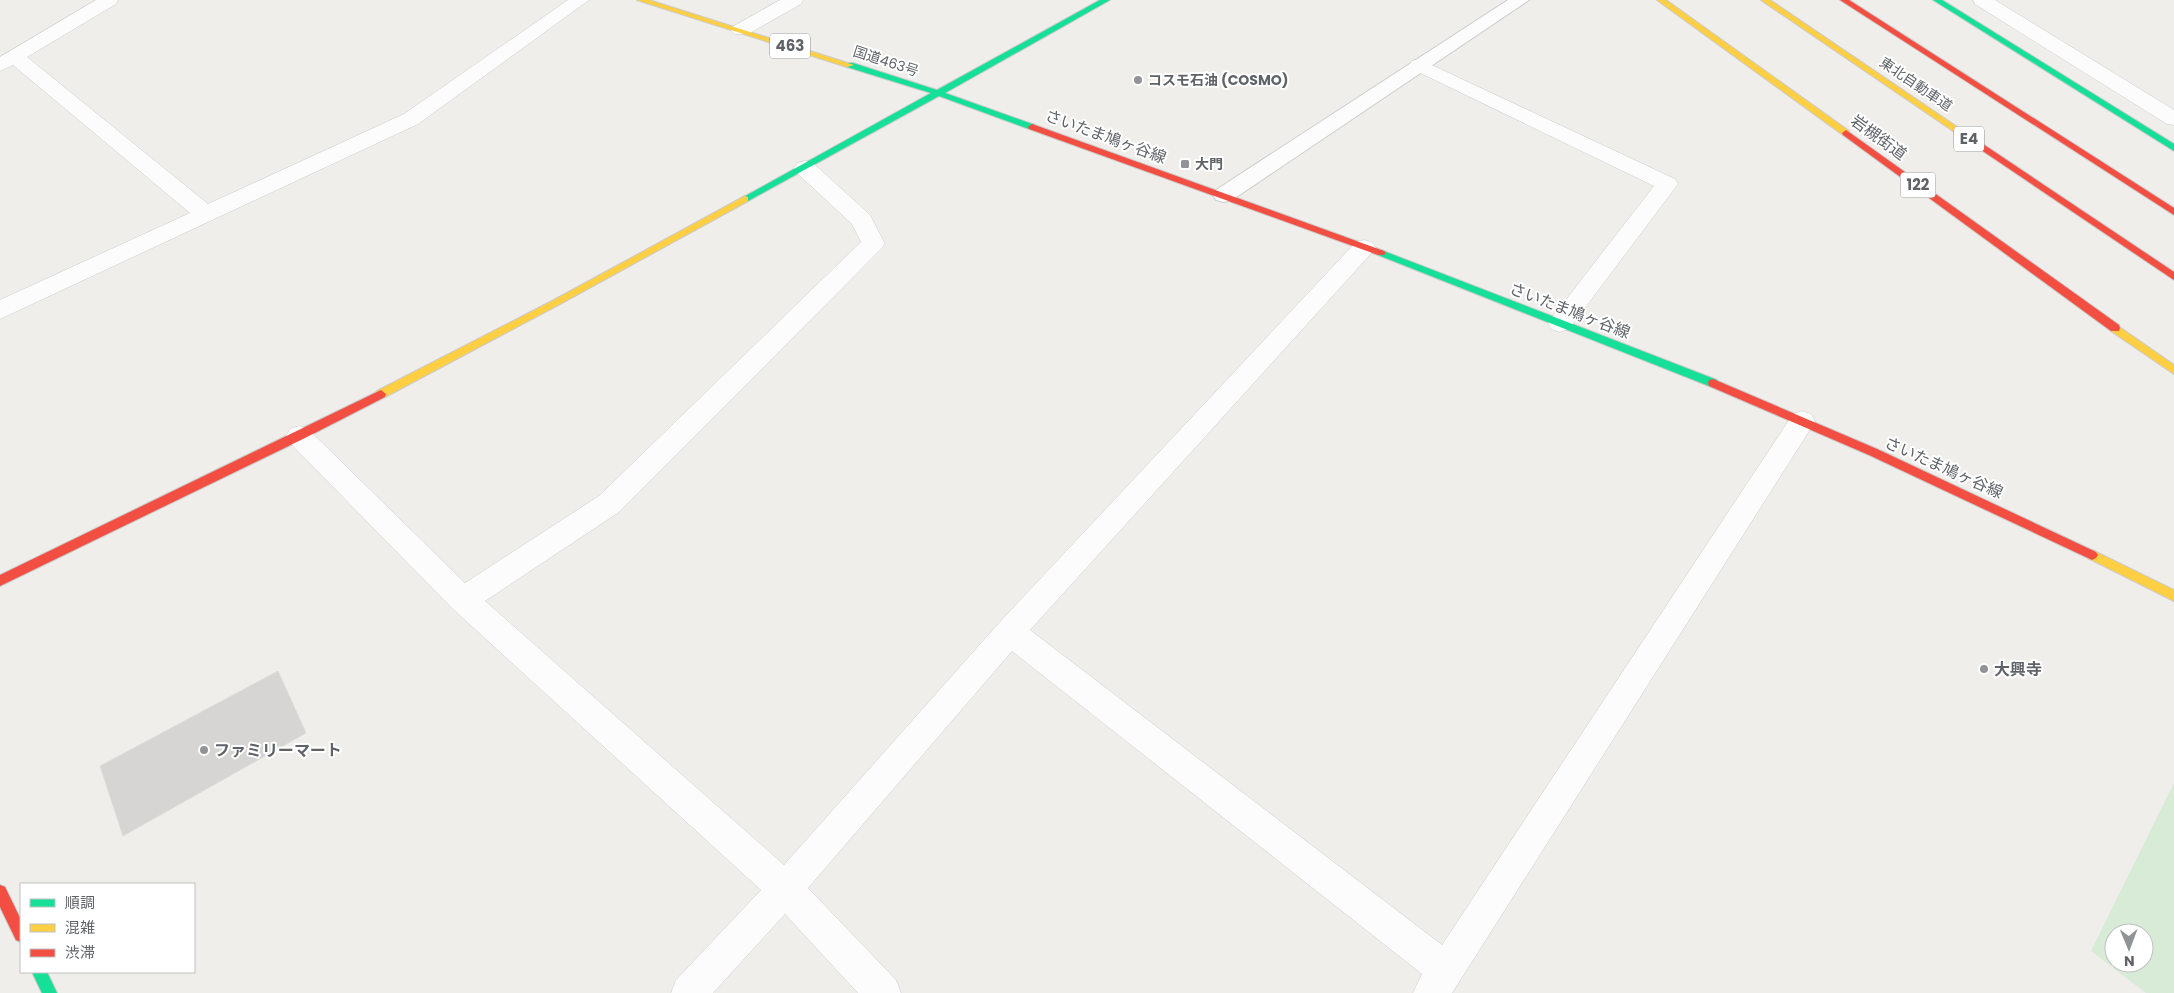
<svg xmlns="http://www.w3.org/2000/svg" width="2174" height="993" font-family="Poppins,'Noto Sans JP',sans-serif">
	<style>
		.green { fill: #d8ebd6; fill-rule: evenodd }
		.building { fill: #d6d5d3; stroke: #deddd9 }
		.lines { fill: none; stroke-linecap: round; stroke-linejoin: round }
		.lane-casing { stroke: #cbcccc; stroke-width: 2 }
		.street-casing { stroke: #cbcccc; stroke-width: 1 }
		.fast-casing { stroke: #cacacb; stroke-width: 2 }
		.slow-casing { stroke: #cacacb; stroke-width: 2 }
		.jam-casing { stroke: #cacacb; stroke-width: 2 }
		.lane { fill: #fdfcfc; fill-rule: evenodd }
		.street { fill: #fdfcfc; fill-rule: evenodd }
		.fast { fill: #16e098; fill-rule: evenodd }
		.slow { fill: #ffcf43; fill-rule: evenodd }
		.jam { fill: #f24e42; fill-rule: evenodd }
		.poi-dot { fill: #919496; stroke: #fff; stroke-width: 2 }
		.labels { text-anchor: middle; stroke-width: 4; stroke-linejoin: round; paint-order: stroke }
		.far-street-label { font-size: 14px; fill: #5f6368; stroke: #fff }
		.far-poi-label { font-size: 14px; font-weight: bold; fill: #5f6368; stroke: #fff; text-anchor: start }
		.shield { fill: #fff; stroke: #8f9295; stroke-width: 1 }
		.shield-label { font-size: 15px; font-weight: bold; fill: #5f6368 }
		.street-label { font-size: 16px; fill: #5f6368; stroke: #fff }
		.poi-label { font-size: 16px; font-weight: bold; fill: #5f6368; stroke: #fff; text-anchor: start }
	</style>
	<rect width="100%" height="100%" fill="#efeeea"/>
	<path class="green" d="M2174,783v210h-28l-55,-42zM2114,933h30v30h-30z"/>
	<polygon class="building" points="278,671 306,733 123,836 100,766"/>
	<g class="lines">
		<g class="lane-casing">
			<polygon id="lane" points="1508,0 1529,0 1232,200 1224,202 1216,200 1213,195 1216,190"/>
		</g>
		<g class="street-casing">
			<g id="street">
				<polygon points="96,0 118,0 116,4 27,57 208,204 404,114 568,0 589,0 418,124 0,319 0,300 190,213 13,65 0,71 0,57"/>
				<polygon points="780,0 803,0 801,4 748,34 734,34 731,30 734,26"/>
				<polygon points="1973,0 1995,0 2174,110 2174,125 2167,124 1975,4"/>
				<polygon points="1419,59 1675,179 1678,184 1569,329 1560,332 1551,329 1548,323 1654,186 1412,69 1409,65 1412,61"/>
				<polygon points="805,161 813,163 870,215 885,244 881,249 619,512 485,601 784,865 999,623 1356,242 1364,240 1372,242 1376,248 1030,630 1442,945 1793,414 1802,411 1811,414 1815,421 1811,428 1452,993 1413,993 1422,974 1012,651 808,888 896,980 901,993 858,993 785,914 713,993 671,993 676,980 761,890 453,609 290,443 286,436 290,429 299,426 308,429 465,583 599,496 861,242 852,224 797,173 794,168 797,163"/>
			</g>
		</g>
		<g class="fast-casing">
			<g id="fast">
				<polygon points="1100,0 1110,0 945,93 1035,125 1035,129 1029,129 939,96 748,201 742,201 740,199 931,93 847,67 847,63 853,63 937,90"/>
				<polygon points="1933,0 1942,0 2174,144 2174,151"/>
				<polygon points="1381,250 1717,380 1718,383 1713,387 1709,386 1378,255 1378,251"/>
				<polygon points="32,972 47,972 57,993 42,993"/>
			</g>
		</g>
		<g class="slow-casing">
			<g id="slow">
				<polygon points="637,0 649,0 854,65 847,67"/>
				<polygon points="1657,0 1666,0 1849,131 1849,135 1843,135"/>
				<polygon points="1761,0 1770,0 1966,133 1962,136 1959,135"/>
				<polygon points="745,196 748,197 748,201 560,304 385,397 381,398 376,394 377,391 554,300"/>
				<polygon points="2115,324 2174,365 2174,374 2111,331 2110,328"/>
				<polygon points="2092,550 2174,590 2174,601 2088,558 2086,555 2088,552"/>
			</g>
		</g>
		<g class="jam-casing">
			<g id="jam">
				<polygon points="1840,0 1849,0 2174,208 2174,215"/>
				<polygon points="1032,124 1384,251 1386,253 1384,255 1378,255 1029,129 1028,127"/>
				<polygon points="1846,130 2119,325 2120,328 2119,331 2111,331 1843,135 1842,133"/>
				<polygon points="1962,130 2174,272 2174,280 1959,135 1958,133"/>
				<polygon points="1713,379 1877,449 2096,552 2098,555 2096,558 2092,560 2088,558 1869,455 1709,386 1708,383 1709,380"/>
				<polygon points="381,390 386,394 385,397 303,439 0,586 0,575"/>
				<polygon points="0,885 5,887 21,920 21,942 16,940 0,907"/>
			</g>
		</g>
		<use href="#lane" class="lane"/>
		<use href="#street" class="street"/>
		<use href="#fast" class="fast"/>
		<use href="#slow" class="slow"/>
		<use href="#jam" class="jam"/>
	</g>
	<g class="poi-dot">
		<circle cx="1138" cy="80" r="5"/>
		<rect x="1180" y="159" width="10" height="10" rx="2.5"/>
		<circle cx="1984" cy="669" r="5"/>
		<circle cx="204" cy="750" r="5"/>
	</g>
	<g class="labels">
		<g class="far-street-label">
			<text transform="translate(886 61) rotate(18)" y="5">国道463号</text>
			<text transform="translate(1916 84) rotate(34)" y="5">東北自動車道</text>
		</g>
		<g class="far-poi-label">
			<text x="1148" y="85">コスモ石油 (COSMO)</text>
			<text x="1195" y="169">大門</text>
		</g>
		<g class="shield">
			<rect x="770" y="33.5" width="40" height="25" rx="4"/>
			<rect x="1954" y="126.5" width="30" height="25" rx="4"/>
			<rect x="1900.5" y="172.5" width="35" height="25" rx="4"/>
		</g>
		<g class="shield-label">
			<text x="790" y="51">463</text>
			<text x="1969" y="144">E4</text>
			<text x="1918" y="190">122</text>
		</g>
		<g class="street-label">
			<text transform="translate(1106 136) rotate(20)" y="6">さいたま鳩ヶ谷線</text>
			<text transform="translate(1879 137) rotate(36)" y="6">岩槻街道</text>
			<text transform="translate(1570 310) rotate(21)" y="6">さいたま鳩ヶ谷線</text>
			<text transform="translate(1944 467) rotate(24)" y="6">さいたま鳩ヶ谷線</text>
		</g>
		<g class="poi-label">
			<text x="1994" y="675">大興寺</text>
			<text x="214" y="756">ファミリーマート</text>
		</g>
	</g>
	<rect x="20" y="883" width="175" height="90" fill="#ffffff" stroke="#bfc1c3"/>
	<rect x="30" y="899" width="25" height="8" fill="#16e098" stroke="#bfc1c3"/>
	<text x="65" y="908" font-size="15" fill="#5f6368">順調</text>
	<rect x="30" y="924" width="25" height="8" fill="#ffcf43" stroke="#bfc1c3"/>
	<text x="65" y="933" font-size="15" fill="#5f6368">混雑</text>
	<rect x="30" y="949" width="25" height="8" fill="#f24e42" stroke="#bfc1c3"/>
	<text x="65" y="958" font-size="15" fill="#5f6368">渋滞</text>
	<g transform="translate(2129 948) rotate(179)"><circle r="24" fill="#ffffff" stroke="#bfc1c3"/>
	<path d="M0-4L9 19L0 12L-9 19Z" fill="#919496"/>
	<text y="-8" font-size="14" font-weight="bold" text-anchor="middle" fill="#5f6368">N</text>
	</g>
</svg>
